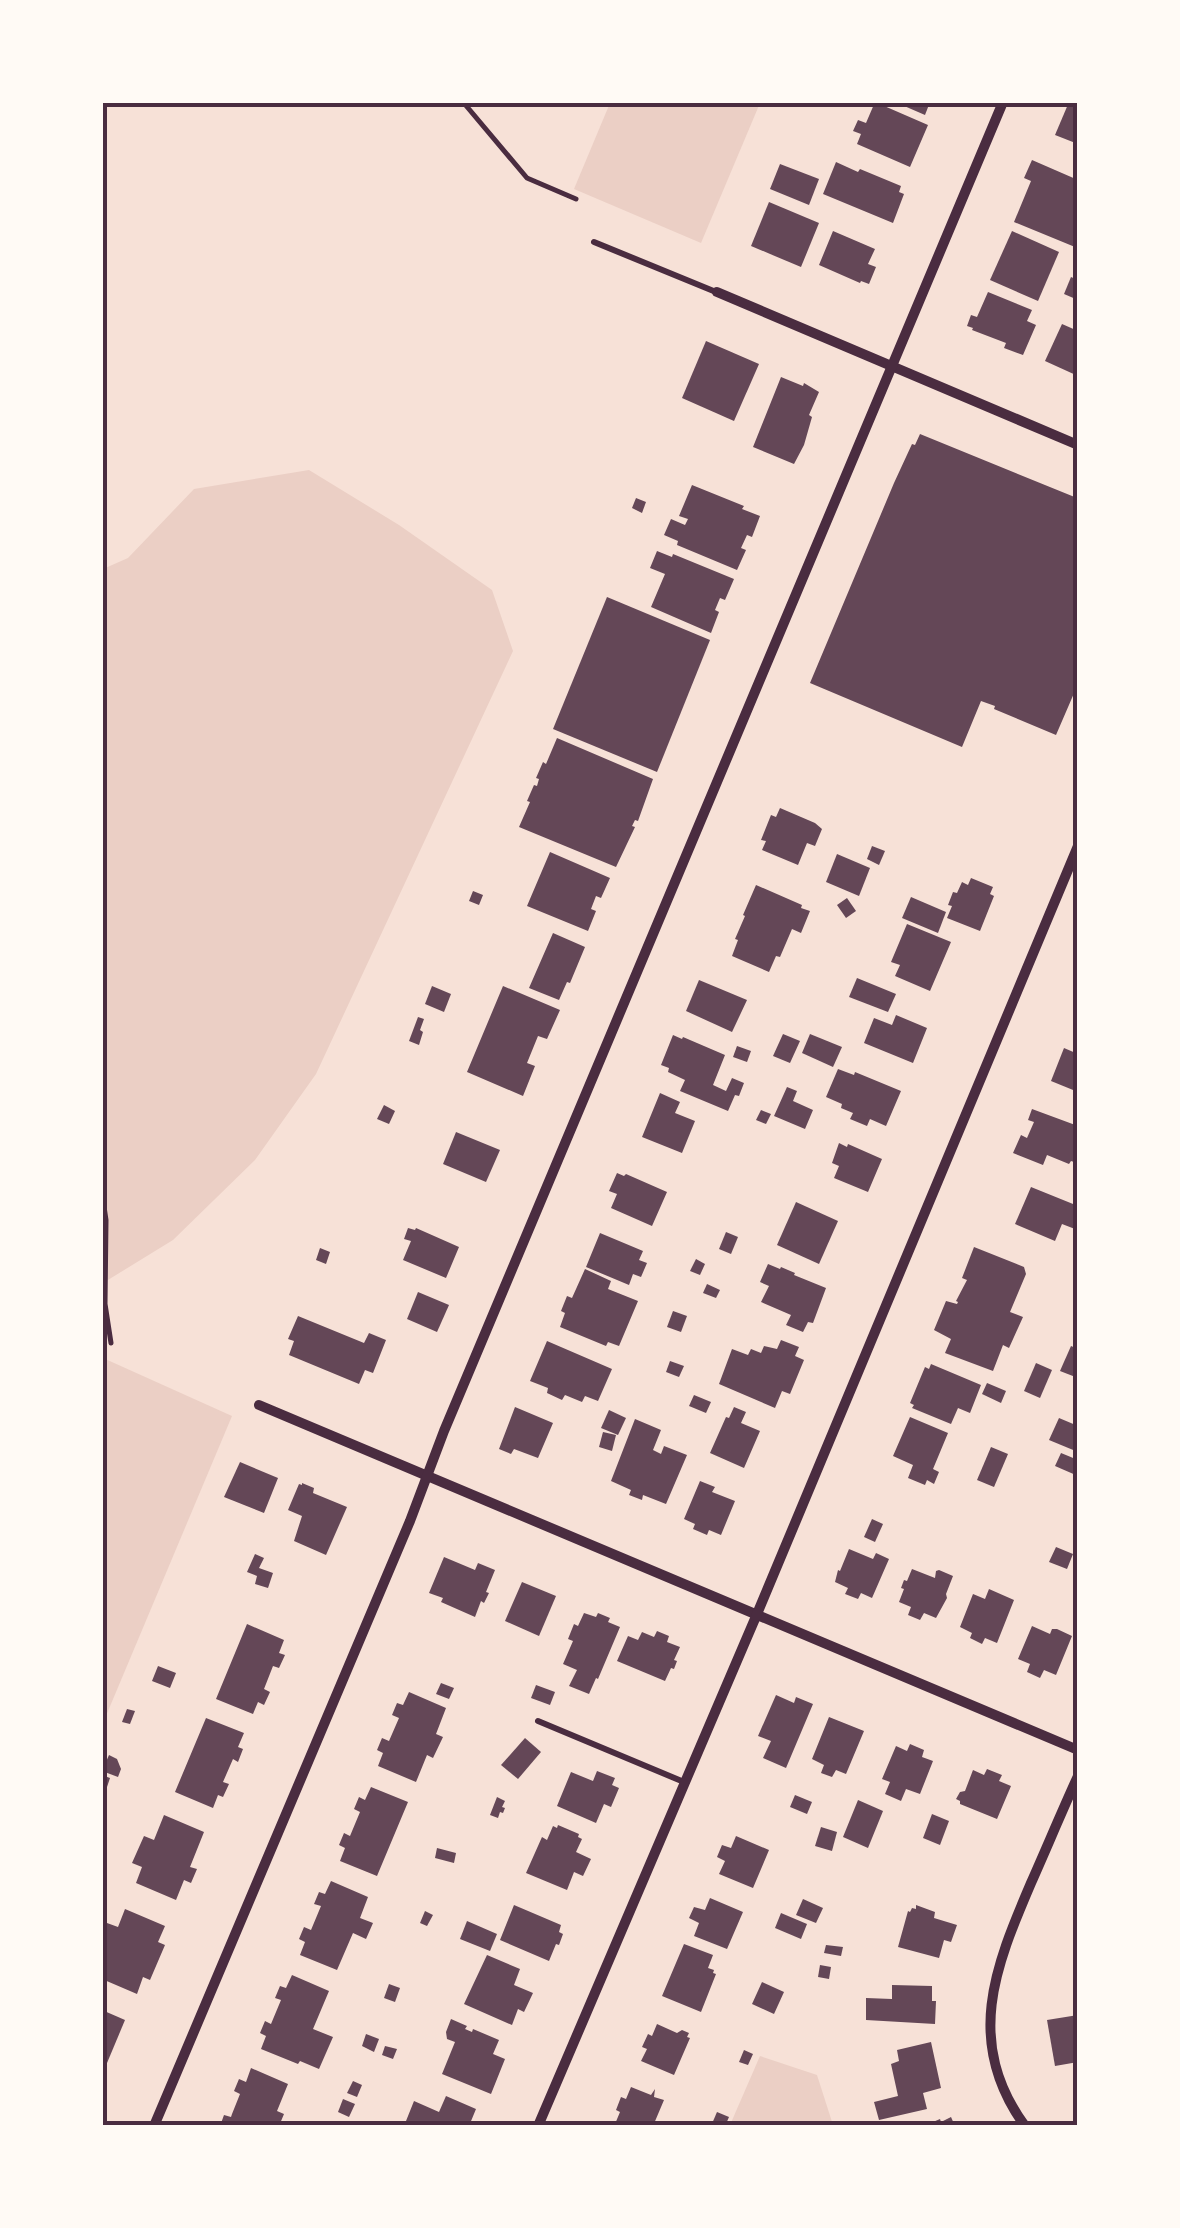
<svg xmlns="http://www.w3.org/2000/svg" width="1180" height="2228" font-family="'Source Sans 3',sans-serif">
	<style>
		.green { fill: #ebcfc5 }
		.building { fill: #644757 }
		.lines { fill: none; stroke-linecap: round; stroke-linejoin: round }
		.path { stroke: #4a2c40; stroke-width: 5 }
		.service { stroke: #4a2c40; stroke-width: 6 }
		.minor { stroke: #4a2c40; stroke-width: 10 }
		.neatline { fill: none; stroke: #4a2c40; stroke-width: 4 }
	</style>
	<rect width="100%" height="100%" fill="#f7e1d7"/>
	<g class="green">
		<polygon points="610,103 760,103 701,243 574,189"/>
		<polygon points="309,470 399,525 492,590 513,651 316,1074 255,1160 173,1240 103,1283 103,569 128,558 194,489"/>
		<polygon points="103,1358 232,1416 103,1723 102,1359"/>
		<polygon points="760,2056 817,2075 833,2125 730,2125"/>
	</g>
	<g class="building">
		<polygon points="875,102 928,125 910,167 857,144 861,134 853,131 858,120 866,123"/>
		<polygon points="895,102 930,102 925,115"/>
		<polygon points="1069,102 1078,102 1078,144 1055,135"/>
		<polygon points="1032,160 1078,180 1078,188 1073,199 1078,200 1078,241 1075,247 1014,222 1031,181 1024,178"/>
		<polygon points="836,162 858,172 860,169 901,186 899,192 904,194 893,223 823,194"/>
		<polygon points="780,164 819,179 809,205 770,189"/>
		<polygon points="769,202 819,223 801,267 751,246"/>
		<polygon points="833,231 875,249 868,264 876,267 869,284 861,281 860,283 819,265"/>
		<polygon points="1012,231 1059,252 1038,301 990,280"/>
		<polygon points="1071,277 1078,280 1078,300 1064,294"/>
		<polygon points="988,292 1032,310 1027,321 1036,325 1023,355 1004,348 1006,343 972,330 973,328 967,326 971,315 977,317"/>
		<polygon points="1062,324 1078,331 1078,376 1045,361"/>
		<polygon points="706,341 759,364 734,421 682,398"/>
		<polygon points="781,377 803,386 804,383 819,392 809,415 812,417 804,445 794,464 753,447"/>
		<polygon points="920,434 1077,498 1078,684 1056,735 994,709 995,706 981,701 962,747 810,683 894,483 912,444 915,445"/>
		<polygon points="692,485 744,506 742,509 760,516 752,537 747,535 741,548 746,550 737,570 677,545 678,541 664,535 671,519 685,525 688,519 679,516"/>
		<polygon points="636,498 646,502 642,513 632,508"/>
		<polygon points="657,551 672,557 673,554 734,579 725,600 720,598 715,610 719,612 711,633 651,607 665,574 650,568"/>
		<polygon points="607,597 710,640 657,772 553,729"/>
		<polygon points="557,738 653,779 638,821 635,820 632,826 635,827 616,867 519,827 530,802 527,801 534,785 537,786 539,779 536,778 543,762 546,764"/>
		<polygon points="780,808 815,823 822,829 815,846 807,843 798,865 762,850 766,841 761,840 771,815 776,817"/>
		<polygon points="872,846 885,851 879,865 867,859"/>
		<polygon points="550,852 610,878 601,898 596,896 591,909 596,911 588,931 527,906"/>
		<polygon points="837,854 870,868 859,896 826,882"/>
		<polygon points="971,878 993,887 990,894 994,896 980,931 947,918 952,906 948,905 953,892 957,893 962,882 968,885"/>
		<polygon points="756,885 802,905 801,908 810,911 801,933 792,929 780,957 776,956 769,972 732,956 738,940 735,939 745,916 743,915"/>
		<polygon points="473,891 483,895 479,905 469,901"/>
		<polygon points="911,897 946,912 938,933 902,918"/>
		<polygon points="847,898 856,911 846,918 837,905"/>
		<polygon points="907,924 951,942 930,991 895,976 900,965 891,962"/>
		<polygon points="553,933 585,947 570,983 567,982 559,1000 529,988"/>
		<polygon points="857,978 896,994 888,1012 849,997"/>
		<polygon points="699,980 747,1000 732,1032 686,1011"/>
		<polygon points="432,986 451,994 444,1012 425,1004"/>
		<polygon points="503,986 560,1010 547,1039 538,1036 527,1063 535,1066 523,1096 467,1072"/>
		<polygon points="896,1015 927,1028 913,1063 864,1043 874,1018 892,1025"/>
		<polygon points="418,1017 424,1019 420,1030 423,1032 419,1045 409,1041"/>
		<polygon points="783,1034 800,1041 790,1063 773,1056"/>
		<polygon points="810,1034 842,1047 833,1067 802,1053"/>
		<polygon points="673,1035 682,1039 683,1037 725,1055 713,1085 726,1091 732,1078 744,1083 739,1096 735,1095 728,1111 680,1091 685,1080 668,1072 669,1068 661,1065"/>
		<polygon points="737,1046 751,1051 747,1062 733,1057"/>
		<polygon points="1064,1048 1078,1054 1078,1092 1051,1081"/>
		<polygon points="838,1069 854,1075 855,1072 901,1091 886,1126 870,1119 867,1126 850,1119 853,1113 841,1108 842,1104 826,1097"/>
		<polygon points="787,1087 797,1091 793,1101 813,1110 805,1129 774,1116"/>
		<polygon points="660,1093 680,1102 675,1113 695,1121 682,1153 642,1137"/>
		<polygon points="384,1105 395,1111 389,1124 377,1119"/>
		<polygon points="1032,1109 1078,1126 1078,1153 1074,1162 1071,1161 1069,1164 1047,1155 1043,1165 1013,1153 1021,1135 1027,1138 1034,1122 1028,1120"/>
		<polygon points="761,1110 771,1114 766,1124 756,1120"/>
		<polygon points="456,1132 500,1150 486,1182 443,1164"/>
		<polygon points="839,1143 847,1147 848,1144 882,1159 868,1192 834,1178 839,1166 832,1163"/>
		<polygon points="617,1173 624,1176 626,1174 667,1192 652,1226 611,1208 617,1194 609,1191"/>
		<polygon points="1031,1187 1078,1206 1075,1229 1062,1224 1055,1241 1015,1224"/>
		<polygon points="796,1202 838,1221 819,1264 777,1245"/>
		<polygon points="408,1228 415,1230 416,1228 459,1247 446,1278 403,1260 411,1241 404,1239"/>
		<polygon points="726,1232 738,1237 731,1254 719,1249"/>
		<polygon points="600,1233 643,1251 639,1260 647,1263 641,1277 633,1274 629,1285 586,1267"/>
		<polygon points="974,1247 1024,1267 1026,1274 1010,1312 1023,1317 1009,1348 1003,1345 993,1371 945,1353 951,1339 934,1330 946,1301 957,1304 958,1302 956,1301 967,1280 962,1278"/>
		<polygon points="320,1248 330,1252 326,1264 316,1260"/>
		<polygon points="696,1259 705,1264 700,1275 690,1271"/>
		<polygon points="768,1264 780,1269 781,1267 795,1273 794,1275 826,1288 813,1323 808,1322 803,1332 786,1325 791,1315 761,1302 769,1286 760,1282"/>
		<polygon points="585,1269 611,1281 608,1289 638,1301 619,1346 608,1342 606,1346 560,1327 565,1313 561,1311 567,1296 572,1298"/>
		<polygon points="707,1284 720,1290 716,1298 703,1293"/>
		<polygon points="418,1292 449,1305 437,1332 407,1319"/>
		<polygon points="673,1311 687,1316 681,1332 667,1327"/>
		<polygon points="298,1316 364,1343 369,1333 386,1340 373,1373 365,1370 359,1384 289,1355 294,1341 288,1339"/>
		<polygon points="781,1340 799,1347 795,1356 804,1360 790,1394 782,1391 775,1408 719,1384 732,1349 748,1355 751,1349 761,1353 764,1346 777,1349"/>
		<polygon points="547,1341 612,1369 598,1401 585,1396 582,1402 565,1395 562,1400 547,1393 548,1388 530,1381"/>
		<polygon points="1071,1346 1078,1349 1078,1378 1060,1371"/>
		<polygon points="670,1361 684,1366 679,1377 666,1372"/>
		<polygon points="1036,1363 1052,1370 1040,1398 1024,1391"/>
		<polygon points="931,1364 981,1385 970,1413 958,1408 951,1424 912,1408 914,1405 910,1403 925,1367 929,1369"/>
		<polygon points="987,1383 1006,1391 1001,1403 982,1394"/>
		<polygon points="694,1395 711,1402 706,1413 689,1406"/>
		<polygon points="515,1407 553,1423 538,1458 514,1449 511,1454 499,1449"/>
		<polygon points="734,1407 746,1412 741,1423 760,1431 744,1468 710,1453 726,1417 729,1418"/>
		<polygon points="609,1410 626,1418 618,1435 601,1428"/>
		<polygon points="910,1417 948,1433 933,1469 939,1472 934,1484 927,1480 925,1485 908,1478 913,1465 893,1456"/>
		<polygon points="1059,1418 1078,1426 1078,1452 1049,1440"/>
		<polygon points="635,1419 661,1430 653,1450 661,1454 664,1446 687,1455 666,1504 643,1495 642,1500 629,1495 631,1490 611,1481"/>
		<polygon points="603,1432 616,1435 612,1451 599,1447"/>
		<polygon points="991,1447 1008,1454 994,1487 977,1480"/>
		<polygon points="1061,1453 1078,1460 1078,1476 1055,1466"/>
		<polygon points="240,1462 278,1478 264,1513 224,1497"/>
		<polygon points="700,1481 715,1487 712,1492 735,1501 721,1535 709,1530 707,1535 693,1529 695,1524 684,1519"/>
		<polygon points="302,1483 314,1488 313,1493 347,1507 326,1555 294,1541 302,1516 288,1510 299,1484 302,1485"/>
		<polygon points="872,1519 883,1524 875,1542 864,1537"/>
		<polygon points="1056,1547 1073,1554 1067,1569 1049,1562"/>
		<polygon points="849,1549 873,1559 876,1553 889,1559 872,1598 861,1593 858,1599 845,1594 848,1588 835,1582 838,1570 840,1571"/>
		<polygon points="255,1554 264,1558 259,1568 273,1573 268,1588 255,1584 257,1576 247,1572"/>
		<polygon points="444,1557 475,1570 478,1563 495,1570 486,1592 489,1593 484,1603 481,1601 475,1617 441,1602 443,1598 429,1593"/>
		<polygon points="912,1569 935,1578 936,1571 939,1570 953,1576 946,1594 947,1598 936,1618 924,1613 920,1620 908,1615 911,1607 899,1602 904,1589 901,1588 904,1580 907,1581"/>
		<polygon points="522,1582 556,1596 539,1636 505,1621"/>
		<polygon points="989,1589 1014,1600 997,1643 985,1638 982,1644 970,1638 972,1633 960,1627 973,1594 985,1599"/>
		<polygon points="584,1613 596,1617 598,1613 610,1618 608,1622 620,1627 598,1679 596,1678 589,1694 569,1686 577,1670 563,1664 573,1641 568,1639 574,1624 578,1626"/>
		<polygon points="247,1624 284,1640 279,1653 285,1655 279,1668 273,1666 264,1689 270,1692 264,1705 258,1702 253,1714 216,1699"/>
		<polygon points="1032,1626 1050,1634 1052,1629 1057,1629 1072,1636 1056,1675 1044,1670 1040,1678 1027,1672 1030,1664 1018,1659"/>
		<polygon points="657,1631 669,1636 667,1642 680,1647 674,1660 677,1661 674,1669 671,1668 665,1681 617,1661 628,1636 638,1640 642,1632 654,1637"/>
		<polygon points="158,1666 176,1673 170,1688 152,1681"/>
		<polygon points="441,1683 454,1688 449,1699 436,1694"/>
		<polygon points="536,1685 555,1692 550,1705 531,1698"/>
		<polygon points="409,1692 446,1708 436,1734 443,1737 433,1758 427,1755 416,1782 378,1766 383,1753 377,1750 382,1738 389,1741 399,1718 392,1715 397,1703 403,1705"/>
		<polygon points="776,1695 794,1703 796,1697 813,1704 786,1768 763,1758 771,1741 758,1736"/>
		<polygon points="127,1709 135,1711 130,1724 122,1722"/>
		<polygon points="829,1717 864,1731 846,1774 836,1770 832,1777 821,1773 824,1765 812,1759"/>
		<polygon points="206,1718 244,1733 238,1747 243,1749 238,1762 233,1759 223,1782 229,1784 223,1797 218,1795 213,1808 175,1792"/>
		<polygon points="525,1738 541,1752 518,1779 501,1765"/>
		<polygon points="910,1744 924,1750 922,1757 933,1761 920,1794 906,1789 901,1801 885,1794 890,1782 882,1779 896,1746 907,1751"/>
		<polygon points="109,1755 117,1759 121,1769 118,1777 102,1771"/>
		<polygon points="987,1769 1002,1775 999,1781 1011,1786 997,1819 960,1804 960,1801 956,1799 960,1792 965,1791 973,1770 984,1775"/>
		<polygon points="597,1771 615,1778 612,1785 619,1788 611,1807 604,1804 596,1823 557,1806 571,1772 593,1781"/>
		<polygon points="102,1775 110,1778 103,1799 102,1799"/>
		<polygon points="371,1787 408,1802 377,1876 340,1861 345,1848 339,1845 344,1833 350,1836 360,1812 354,1809 359,1797 365,1800"/>
		<polygon points="795,1795 812,1802 807,1814 790,1807"/>
		<polygon points="497,1797 505,1801 502,1807 505,1808 503,1813 500,1812 498,1818 490,1815"/>
		<polygon points="858,1800 883,1811 868,1848 843,1837"/>
		<polygon points="932,1814 949,1821 940,1845 923,1838"/>
		<polygon points="164,1815 204,1832 190,1867 197,1869 191,1883 184,1880 176,1900 136,1883 142,1867 132,1863 144,1836 154,1840"/>
		<polygon points="558,1825 579,1834 578,1837 582,1839 576,1852 591,1859 583,1876 574,1872 567,1890 526,1873 542,1837 547,1840 553,1826 557,1828"/>
		<polygon points="821,1827 837,1832 832,1851 815,1846"/>
		<polygon points="736,1836 769,1850 753,1888 719,1874 725,1861 717,1857 722,1845 731,1848"/>
		<polygon points="437,1848 456,1853 454,1863 435,1858"/>
		<polygon points="331,1881 368,1897 360,1918 373,1923 366,1939 353,1933 337,1970 300,1955 305,1942 299,1939 304,1927 311,1930 321,1906 314,1904 319,1892 325,1894"/>
		<polygon points="710,1898 743,1912 727,1949 694,1936 699,1923 689,1918 694,1907 705,1910"/>
		<polygon points="803,1899 823,1908 816,1923 796,1915"/>
		<polygon points="514,1905 561,1925 559,1932 563,1934 559,1945 556,1944 549,1961 500,1940"/>
		<polygon points="916,1905 935,1912 934,1918 957,1925 951,1942 944,1940 939,1958 898,1947 908,1911 910,1912 912,1908 916,1909"/>
		<polygon points="125,1909 165,1926 158,1942 165,1945 150,1980 143,1977 137,1994 102,1979 102,1964 107,1952 102,1950 102,1935 107,1923 118,1927"/>
		<polygon points="425,1911 433,1915 427,1926 420,1923"/>
		<polygon points="781,1913 807,1924 801,1939 775,1928"/>
		<polygon points="467,1921 497,1934 490,1951 460,1939"/>
		<polygon points="684,1944 713,1955 708,1968 714,1970 713,1973 716,1974 701,2012 662,1996"/>
		<polygon points="826,1945 843,1947 841,1956 824,1953"/>
		<polygon points="487,1955 520,1969 514,1985 533,1993 524,2012 518,2009 512,2025 464,2004"/>
		<polygon points="820,1965 831,1967 829,1979 818,1977"/>
		<polygon points="292,1975 329,1991 313,2029 333,2037 319,2069 300,2061 298,2064 261,2049 266,2036 260,2033 265,2021 271,2024 281,2000 275,1998 280,1986 286,1988"/>
		<polygon points="762,1982 784,1992 774,2014 752,2004"/>
		<polygon points="389,1984 400,1988 395,2002 384,1998"/>
		<polygon points="892,1985 932,1986 932,2001 936,2001 935,2024 866,2020 866,1998 892,1999"/>
		<polygon points="102,2010 125,2020 102,2075"/>
		<polygon points="1078,2015 1078,2062 1055,2066 1047,2020"/>
		<polygon points="451,2019 467,2026 465,2029 472,2032 473,2029 499,2040 493,2054 505,2059 491,2094 442,2074 455,2042 447,2039 446,2032"/>
		<polygon points="657,2024 677,2033 682,2030 689,2033 687,2037 690,2038 674,2075 641,2061 647,2049 642,2047 648,2034 652,2036"/>
		<polygon points="366,2034 379,2039 374,2052 362,2046"/>
		<polygon points="931,2042 941,2088 923,2093 927,2109 879,2120 874,2102 898,2096 891,2064 899,2061 897,2050"/>
		<polygon points="385,2046 397,2049 393,2059 382,2055"/>
		<polygon points="744,2050 753,2054 748,2065 739,2062"/>
		<polygon points="251,2068 288,2084 277,2111 284,2114 279,2126 220,2126 224,2115 231,2117 232,2114 240,2094 234,2091 239,2079 246,2082"/>
		<polygon points="353,2081 362,2085 357,2097 347,2093"/>
		<polygon points="631,2087 651,2095 655,2089 654,2097 664,2100 653,2126 615,2124 620,2112 616,2110 621,2097 626,2099"/>
		<polygon points="446,2096 476,2109 469,2126 404,2126 414,2101 439,2112"/>
		<polygon points="343,2099 355,2104 349,2117 338,2112"/>
		<polygon points="717,2112 729,2117 725,2126 711,2126"/>
		<polygon points="951,2117 955,2126 935,2126 933,2122 940,2119 941,2122"/>
	</g>
	<g class="lines">
		<g class="path">
			<polyline points="463,102 527,178 576,199"/>
			<polyline points="102,1193 106,1220 105,1304 111,1343"/>
		</g>
		<g class="service">
			<polyline points="594,242 716,292"/>
			<polyline points="538,1721 684,1782"/>
		</g>
		<g class="minor">
			<polyline points="717,292 1078,445"/>
			<polyline points="259,1405 1078,1750"/>
			<polyline points="154,2126 410,1521 444,1431 1003,102"/>
			<polyline points="538,2126 757,1614 1078,846"/>
			<path d="M1025,2126c-61,-84 -30,-159 6,-243 16,-36 31,-72 47,-107"/>
		</g>
	</g>
	<rect width="1180" height="2228" fill="none" stroke="#fffaf5" stroke-width="210"/>
	<rect x="105" y="105" width="970" height="2018" class="neatline"/>
</svg>
